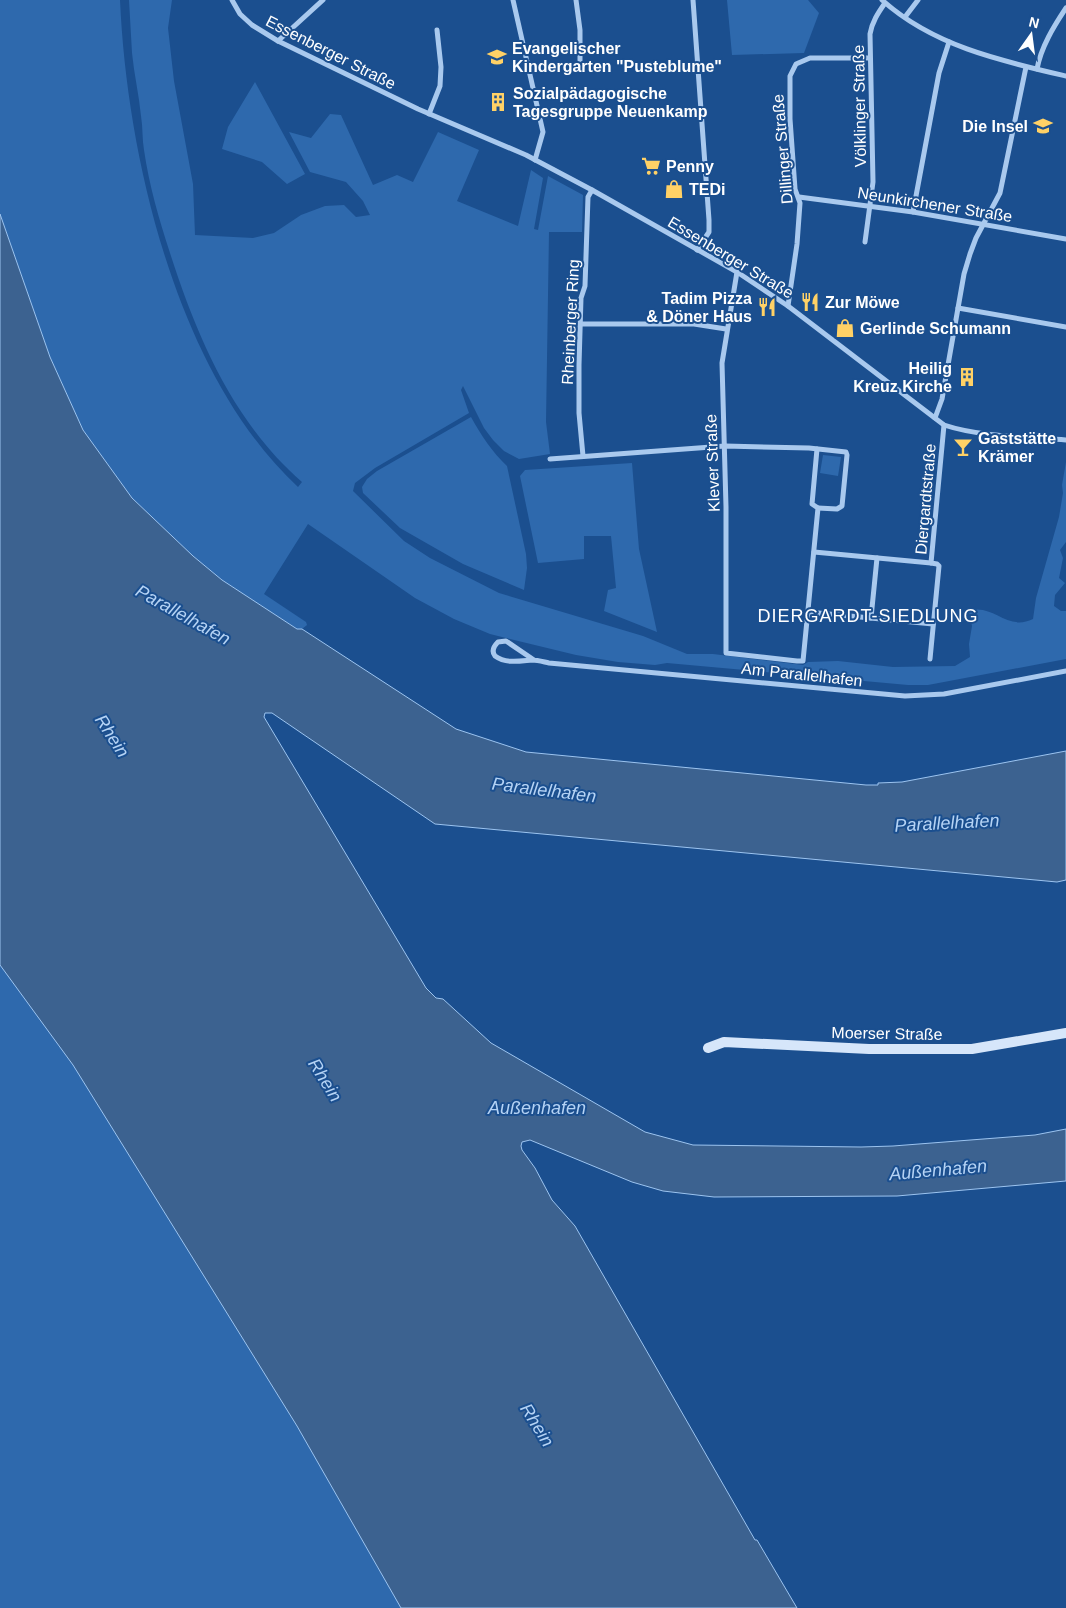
<svg xmlns="http://www.w3.org/2000/svg" width="1066" height="1608" font-family="Arial,sans-serif">
	<style>
		.green { fill: #2e69ad }
		.water { fill: #3c6290; stroke: #9cc4f0 }
		.lines { fill: none; stroke-linecap: round; stroke-linejoin: round }
		.street { stroke: #a9c9ee; stroke-width: 5 }
		.secondary { stroke: #d6e6fa; stroke-width: 10 }
		.labels { text-anchor: middle; stroke-width: 4; stroke-linejoin: round; paint-order: stroke }
		.poi-label { font-size: 16px; font-weight: bold; fill: #fff; stroke: #1b4f8f; text-anchor: start }
		.street-label { font-size: 16px; fill: #fff; stroke: #1b4f8f }
		.water-label { font-size: 18px; font-style: italic; fill: #b5d3f5; stroke: #1b4f8f }
		.neighbourhood-label { font-size: 18px; letter-spacing: 1px; fill: #fff; stroke: #1b4f8f }
	</style>
	<rect width="100%" height="100%" fill="#1b4f8f"/>
	<g class="green">
		<path d="M0,0h120c7,159 58,376 178,487l4,-5c-69,-60 -105,-145 -132,-229 -11,-34 -21,-68 -26,-103 -2,-11 -1,-22 -3,-34 -2,-21 -7,-42 -9,-63 -1,-18 -2,-35 -3,-53h43l-4,28 6,53 19,103 2,51 58,3 21,-5 27,-18 24,-9 19,-1 12,12 14,-2 -7,-14 -17,-19 -36,-10 -21,-40 22,6 19,-24 11,1 32,70 24,-10 16,7 25,-50 41,18 -22,51 61,25 13,-56 12,8 -9,51 4,1 10,-54 35,19 -1,37h-33l-3,190 4,32 -31,5 -15,-8 -11,-11 -9,-12 -21,-42 -2,4 8,23 -94,55 -20,15 -2,8 51,50 26,17 69,35 144,43 44,18h26l90,11 5,-3 30,-1 55,6 62,-1 15,-9 -1,-13 3,-18 -3,-15c24,-8 38,21 64,8l3,-21 23,-81 4,-24 -1,-8 4,-23v80l-6,8 3,8 -4,20 6,5 -10,12 -1,11 7,5h5v48l-138,26h-20l-241,-22 -12,2 -37,-3 -42,-7 -86,-21 -36,-15 -39,-21 -107,-74 -44,70 42,28 1,3 -5,4h-5l-75,-49 -29,-24 -61,-58 -49,-68 -33,-73 -50,-143z"/>
		<polygon points="727,0 808,0 819,13 804,53 732,55"/>
		<polygon points="255,82 305,174 287,184 262,162 222,149 228,127"/>
		<path d="M471,417c10,18 21,35 36,49l19,88 1,14 -3,22 -61,-26 -63,-36 -37,-35 -1,-6 5,-8 10,-8z"/>
		<polygon points="823,455 841,457 838,476 820,473"/>
		<polygon points="632,463 639,549 657,632 604,611 608,590 616,588 611,536 584,536 584,559 538,563 520,476 525,470"/>
		<polygon points="0,950 88,1075 407,1608 0,1608"/>
	</g>
	<polygon class="water" points="0,214 50,357 83,430 132,498 193,556 222,580 297,629 302,629 456,729 526,752 866,785 878,785 878,783 902,782 1066,751 1066,880 1057,882 435,824 272,713 265,713 264,717 426,988 436,998 443,999 491,1043 645,1132 693,1145 861,1147 893,1146 1035,1135 1066,1129 1066,1181 897,1196 714,1197 663,1191 632,1182 530,1140 522,1142 521,1146 522,1150 535,1168 552,1200 575,1226 755,1540 757,1540 797,1608 401,1608 297,1426 73,1065 0,965"/>
	<g class="lines">
		<g class="street">
			<path d="M232,0l8,14 12,11 26,16 140,68 108,46 66,35 145,82 51,34 156,119c36,12 84,12 122,15"/>
			<polyline points="513,0 543,132 535,160"/>
			<polyline points="576,0 580,30 580,60"/>
			<polyline points="693,0 709,220 709,232 697,250"/>
			<path d="M882,0c51,46 119,61 184,76"/>
			<polyline points="905,17 918,0"/>
			<polyline points="278,41 323,0"/>
			<path d="M1037,69c4,-22 17,-43 29,-61"/>
			<polyline points="429,114 440,86 441,67 437,30"/>
			<polyline points="799,197 913,212 1066,239"/>
			<polyline points="913,212 939,73 949,42"/>
			<path d="M865,242l8,-60 -3,-148c2,-12 8,-21 15,-31"/>
			<polyline points="737,272 722,363 726,507 726,653 797,661 803,661 818,508 812,504 817,449"/>
			<polyline points="788,306 797,244 800,203 795,189 790,119 790,76 796,64 810,58 869,58"/>
			<polyline points="958,308 1066,327"/>
			<polyline points="580,324 694,324 726,329"/>
			<polyline points="935,418 942,399 964,274 970,254 976,238 1000,193 1026,67"/>
			<polyline points="583,456 579,413 579,365 581,298 585,286 588,197 592,190"/>
			<polyline points="550,459 725,446 809,448 846,452 847,455 842,506 837,509 818,508"/>
			<polyline points="814,552 931,563"/>
			<polyline points="808,612 933,624"/>
			<polyline points="871,618 877,558"/>
			<polyline points="930,659 939,566 937,564 931,563 944,425"/>
			<path d="M534,660l-28,-19 -8,1c-4,4 -7,9 -3,14 11,8 25,5 37,4 6,0 12,2 17,3l356,33 39,-2 122,-23"/>
		</g>
		<polyline class="secondary" points="708,1048 724,1042 869,1049 972,1049 1066,1033"/>
	</g>
	<defs>
		<g id="school-bare" transform="scale(1.5)"><path d="M0-5L7-2L0 1L-7-2ZM-4 1L0 2.5L4 1V4Q0 6-4 4Z" fill="#ffd166" stroke="#1b4f8f" stroke-width="2.5" paint-order="stroke"/></g>
		<g id="building-bare" transform="scale(1.5)"><path d="M-4-6H4V6H1V3H-1V6H-4ZM-2.5-4.3h1.7v1.8h-1.7ZM.8-4.3h1.7v1.8H.8ZM-2.5-1h1.7V.8h-1.7ZM.8-1h1.7V.8H.8Z" fill="#ffd166" stroke="#1b4f8f" stroke-width="2.5" paint-order="stroke"/></g>
		<g id="supermarket-bare" transform="scale(1.5)"><path d="M-6-5.5h2.5l.6 2H6L4.5 2H-2.5L-4.4-4H-6ZM-1.5 3.2a1.3 1.3 0 1 0 .1 0ZM3 3.2a1.3 1.3 0 1 0 .1 0Z" fill="#ffd166" stroke="#1b4f8f" stroke-width="2.5" paint-order="stroke"/></g>
		<g id="shop-bare" transform="scale(1.5)"><path d="M-5-2.5h2.3a2.7 3.5 0 0 1 5.4 0H5L5.5 6h-11ZM-1.5-2.5h3a1.5 2.3 0 0 0-3 0Z" fill="#ffd166" stroke="#1b4f8f" stroke-width="2.5" paint-order="stroke"/></g>
		<g id="restaurant-bare" transform="scale(1.5)"><path d="M-5-6h1v4h1v-4h1v4h1v-4h1v5L-1.5 .5V6h-2V.5L-5-1ZM5-6V6H3V1.5H1.5Q1.5-4 5-6Z" fill="#ffd166" stroke="#1b4f8f" stroke-width="2.5" paint-order="stroke"/></g>
		<g id="bar-bare" transform="scale(1.5)"><path d="M-6-5H6L.8 .8V4.5H3.5V6h-7V4.5H-.8V.8Z" fill="#ffd166" stroke="#1b4f8f" stroke-width="2.5" paint-order="stroke"/></g>
	</defs>
	<g fill-rule="evenodd">
		<use href="#school-bare" x="497" y="57"/>
		<use href="#building-bare" x="498" y="102"/>
		<use href="#school-bare" x="1043" y="126"/>
		<use href="#supermarket-bare" x="651" y="166"/>
		<use href="#shop-bare" x="674" y="189"/>
		<use href="#restaurant-bare" x="810" y="302"/>
		<use href="#restaurant-bare" x="767" y="307"/>
		<use href="#shop-bare" x="845" y="328"/>
		<use href="#building-bare" x="967" y="377"/>
		<use href="#bar-bare" x="963" y="447"/>
	</g>
	<g class="labels">
		<g class="poi-label">
			<text x="512" y="54">Evangelischer<tspan x="512" dy="18">Kindergarten "Pusteblume"</tspan></text>
			<text x="513" y="99">Sozialpädagogische<tspan x="513" dy="18">Tagesgruppe Neuenkamp</tspan></text>
			<text x="1028" y="132" text-anchor="end">Die Insel</text>
			<text x="666" y="172">Penny</text>
			<text x="689" y="195">TEDi</text>
			<text x="752" y="304" text-anchor="end">Tadim Pizza<tspan x="752" dy="18">&amp; Döner Haus</tspan></text>
			<text x="825" y="308">Zur Möwe</text>
			<text x="860" y="334">Gerlinde Schumann</text>
			<text x="952" y="374" text-anchor="end">Heilig<tspan x="952" dy="18">Kreuz Kirche</tspan></text>
			<text x="978" y="444">Gaststätte<tspan x="978" dy="18">Krämer</tspan></text>
		</g>
		<g class="street-label">
			<text transform="translate(331 52) rotate(27)" y="6">Essenberger Straße</text>
			<text transform="translate(859 106) rotate(-91)" y="6">Völklinger Straße</text>
			<text transform="translate(782 149) rotate(-95)" y="6">Dillinger Straße</text>
			<text transform="translate(935 204) rotate(9)" y="6">Neunkirchener Straße</text>
			<text transform="translate(731 257) rotate(31)" y="6">Essenberger Straße</text>
			<text transform="translate(570 322) rotate(-87)" y="6">Rheinberger Ring</text>
			<text transform="translate(712 463) rotate(-92)" y="6">Klever Straße</text>
			<text transform="translate(925 499) rotate(-85)" y="6">Diergardtstraße</text>
			<text transform="translate(802 674) rotate(6)" y="6">Am Parallelhafen</text>
			<text transform="translate(887 1033) rotate(1)" y="6">Moerser Straße</text>
		</g>
		<g class="water-label">
			<text transform="translate(183 615) rotate(29)" y="6">Parallelhafen</text>
			<text transform="translate(112 736) rotate(57)" y="6">Rhein</text>
			<text transform="translate(544 790) rotate(7)" y="6">Parallelhafen</text>
			<text transform="translate(947 823) rotate(-3)" y="6">Parallelhafen</text>
			<text transform="translate(325 1080) rotate(58)" y="6">Rhein</text>
			<text x="537" y="1114">Außenhafen</text>
			<text transform="translate(938 1170) rotate(-5)" y="6">Außenhafen</text>
			<text transform="translate(537 1425) rotate(58)" y="6">Rhein</text>
		</g>
		<g class="neighbourhood-label">
			<text x="868" y="622">DIERGARDT-SIEDLUNG</text>
		</g>
	</g>
	<g transform="translate(1031 35) rotate(14)" stroke="#1b4f8f" stroke-width="4" paint-order="stroke">
	<path d="M0-4L9 19L0 12L-9 19Z" fill="#ffffff"/>
	<text y="-8" font-size="14" font-weight="bold" text-anchor="middle" fill="#ffffff">N</text>
	</g>
</svg>
